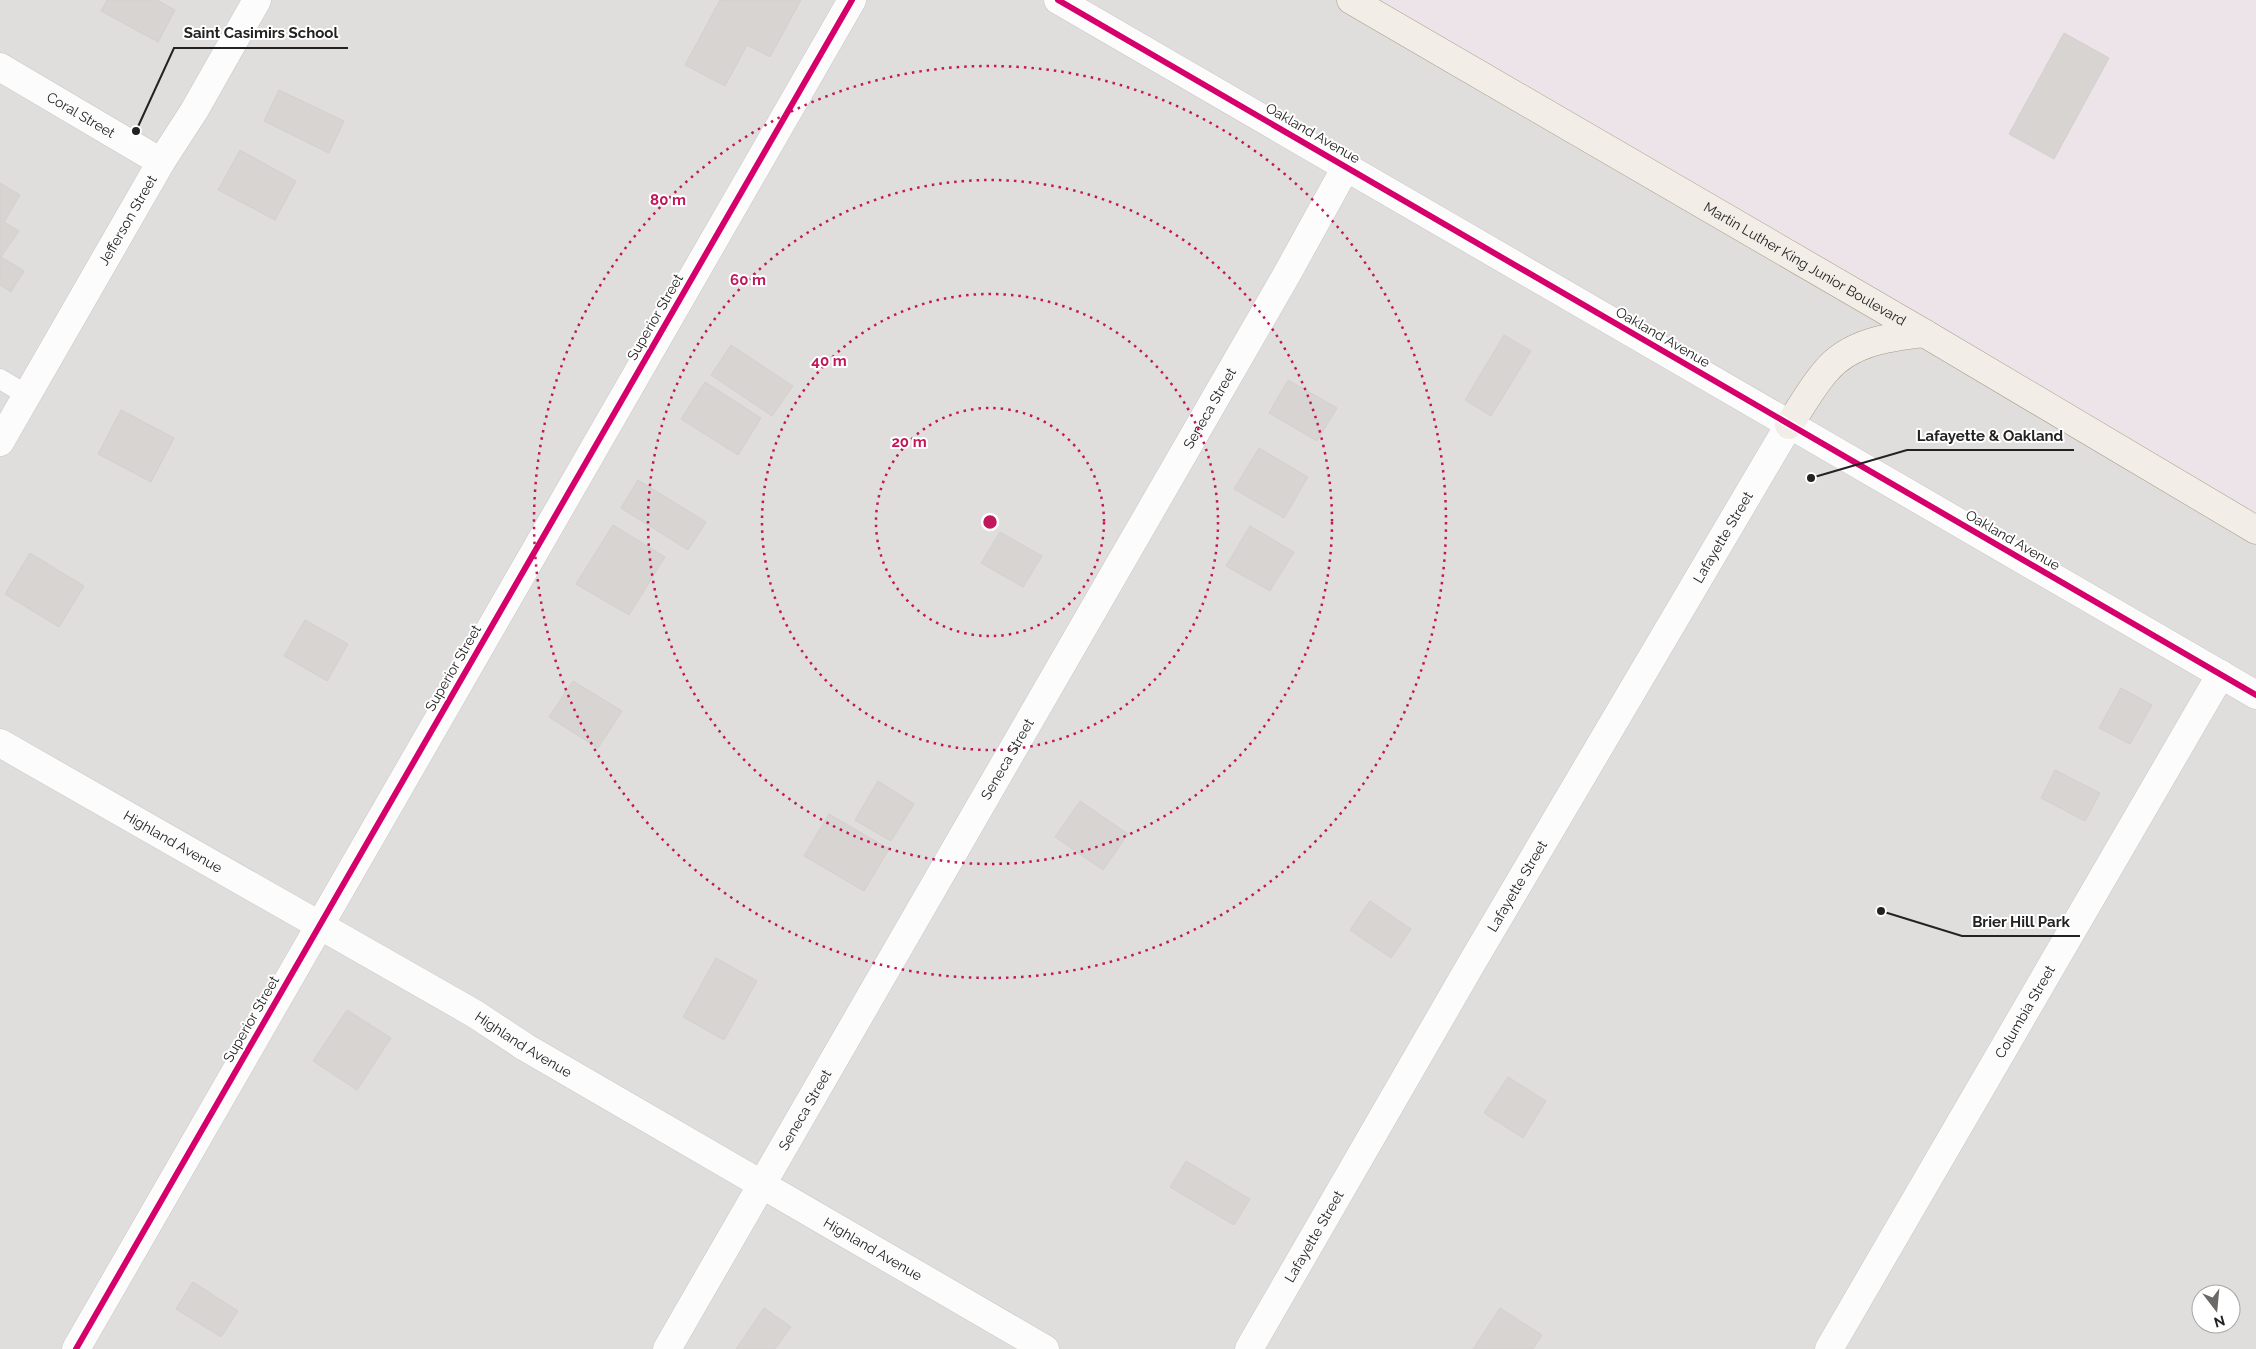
<svg xmlns="http://www.w3.org/2000/svg" width="2256" height="1349" font-family="Raleway,sans-serif">
	<style>
		.residential { fill: #dfdedc; fill-rule: evenodd }
		.industrial { fill: #ede4e9 }
		.building { fill: #d7d4d2; stroke: #d3d0cc }
		.lines { fill: none; stroke-linecap: round; stroke-linejoin: round }
		.lane-casing { stroke: #c9c8c7; stroke-width: 21 }
		.street-casing { stroke: #c9c8c7; stroke-width: 29 }
		.primary-casing { stroke: #a79c86; stroke-width: 29 }
		.lane { stroke: #fdfcfc; stroke-width: 20 }
		.street { stroke: #fdfcfc; stroke-width: 28 }
		.primary { stroke: #f3ede7; stroke-width: 28 }
		.cycleway-casing { stroke: #fff; stroke-width: 9 }
		.cycleway { stroke: #d6006c; stroke-width: 6 }
		.ring { fill: none; stroke: #c2185b; stroke-width: 2.5; stroke-dasharray: 2.5 5 }
		.labels { text-anchor: middle; stroke-width: 4; stroke-linejoin: round; paint-order: stroke }
		.street-label { font-size: 14px; fill: #222; stroke: #fff }
		.centre { fill: #c2185b; stroke: #fff; stroke-width: 2.5 }
		.ring-label { font-size: 15px; text-anchor: middle; font-weight: bold; fill: #c2185b; stroke: #fff; stroke-width: 4; stroke-linejoin: round; paint-order: stroke }
		.leader { fill: none; stroke: #222; stroke-width: 2 }
		.callout-dot { fill: #222; stroke: #fff; stroke-width: 2 }
		.callout-label { font-size: 15px; text-anchor: middle; font-weight: bold; fill: #222; stroke: #fff; stroke-width: 4; stroke-linejoin: round; paint-order: stroke }
	</style>
	<rect width="100%" height="100%" fill="#f0eeeb"/>
	<path class="residential" d="M0,0h1351l905,530v819h-2256zM2201,1294h30v30h-30z"/>
	<polygon class="industrial" points="1352,0 2256,0 2256,530"/>
	<g class="building">
		<polygon points="107,0 157,0 175,10 158,42 101,11"/>
		<polygon points="720,0 801,0 770,57 747,45 725,86 685,65"/>
		<polygon points="2064,33 2109,58 2054,159 2009,134"/>
		<polygon points="279,90 344,121 329,153 264,121"/>
		<polygon points="240,150 296,181 275,220 218,190"/>
		<polygon points="0,183 20,195 4,222 19,231 1,257 24,271 11,292 0,285"/>
		<polygon points="1504,335 1531,351 1491,416 1465,400"/>
		<polygon points="731,345 793,386 772,416 711,375"/>
		<polygon points="1288,380 1337,408 1317,441 1269,413"/>
		<polygon points="705,382 761,418 738,455 681,419"/>
		<polygon points="121,410 174,438 151,482 98,454"/>
		<polygon points="1259,448 1308,477 1284,518 1234,489"/>
		<polygon points="638,480 706,522 688,550 621,508"/>
		<polygon points="613,525 665,557 629,615 576,584"/>
		<polygon points="1250,526 1294,552 1270,591 1226,566"/>
		<polygon points="1000,532 1042,556 1023,587 981,563"/>
		<polygon points="30,553 84,586 59,627 5,594"/>
		<polygon points="305,620 348,644 327,681 284,656"/>
		<polygon points="573,681 622,711 598,748 549,717"/>
		<polygon points="2121,688 2152,705 2130,744 2099,728"/>
		<polygon points="2055,770 2100,793 2085,821 2041,798"/>
		<polygon points="878,781 914,804 891,841 855,820"/>
		<polygon points="1080,801 1128,834 1103,870 1055,837"/>
		<polygon points="829,814 889,849 864,891 804,856"/>
		<polygon points="1370,901 1411,929 1391,958 1350,930"/>
		<polygon points="716,958 757,981 724,1040 683,1017"/>
		<polygon points="347,1010 391,1038 357,1090 313,1061"/>
		<polygon points="1508,1077 1546,1101 1523,1138 1484,1113"/>
		<polygon points="1186,1161 1250,1199 1234,1225 1170,1187"/>
		<polygon points="193,1282 238,1311 221,1337 176,1309"/>
		<polygon points="764,1308 791,1327 775,1349 736,1349"/>
		<polygon points="1500,1308 1542,1335 1533,1349 1473,1349"/>
	</g>
	<g class="lines">
		<g class="lane-casing">
			<polyline id="lane" points="0,379 27,395"/>
		</g>
		<g class="street-casing">
			<g id="street">
				<polyline points="1058,0 2256,695"/>
				<path id="s1" d="M0,67l161,95"/>
				<path id="s2" d="M0,442l161,-280 33,-51 63,-111"/>
				<path id="s3" d="M0,743l475,271 50,33 520,302"/>
				<polyline points="76,1349 852,0"/>
				<path id="s4" d="M667,1349l620,-1075 59,-107"/>
				<path id="s5" d="M1249,1349l221,-383 319,-541"/>
				<path id="s6" d="M1829,1349l392,-675"/>
			</g>
		</g>
		<g class="primary-casing">
			<g id="primary">
				<path id="s7" d="M1351,0l573,333 332,197"/>
				<path d="M1789,425c12,-18 23,-38 37,-54 24,-29 63,-34 98,-38"/>
			</g>
		</g>
		<use href="#lane" class="lane"/>
		<use href="#street" class="street"/>
		<use href="#primary" class="primary"/>
		<g class="cycleway-casing">
			<g id="cycleway">
				<polyline points="1058,0 2256,695"/>
				<polyline points="76,1349 852,0"/>
			</g>
		</g>
		<use href="#cycleway" class="cycleway"/>
	</g>
	<g class="ring">
		<circle cx="990" cy="522" r="114"/>
		<circle cx="990" cy="522" r="228"/>
		<circle cx="990" cy="522" r="342"/>
		<circle cx="990" cy="522" r="456"/>
	</g>
	<g class="labels">
		<g class="street-label">
			<text dy="5" stroke="none"><textPath href="#s1" startOffset="94">Coral Street</textPath></text>
			<text transform="translate(1313 133) rotate(30)" y="5">Oakland Avenue</text>
			<text dy="5" stroke="none"><textPath href="#s2" startOffset="256">Jefferson Street</textPath></text>
			<text dy="5" stroke="none"><textPath href="#s7" startOffset="525">Martin Luther King Junior Boulevard</textPath></text>
			<text transform="translate(655 317) rotate(-60)" y="5">Superior Street</text>
			<text transform="translate(1663 337) rotate(30)" y="5">Oakland Avenue</text>
			<text dy="5" stroke="none"><textPath href="#s4" startOffset="1086">Seneca Street</textPath></text>
			<text dy="5" stroke="none"><textPath href="#s5" startOffset="940">Lafayette Street</textPath></text>
			<text transform="translate(2013 540) rotate(30)" y="5">Oakland Avenue</text>
			<text transform="translate(453 668) rotate(-60)" y="5">Superior Street</text>
			<text dy="5" stroke="none"><textPath href="#s4" startOffset="681">Seneca Street</textPath></text>
			<text dy="5" stroke="none"><textPath href="#s3" startOffset="199">Highland Avenue</textPath></text>
			<text dy="5" stroke="none"><textPath href="#s5" startOffset="535">Lafayette Street</textPath></text>
			<text dy="5" stroke="none"><textPath href="#s6" startOffset="390">Columbia Street</textPath></text>
			<text transform="translate(251 1019) rotate(-60)" y="5">Superior Street</text>
			<text dy="5" stroke="none"><textPath href="#s3" startOffset="604">Highland Avenue</textPath></text>
			<text dy="5" stroke="none"><textPath href="#s4" startOffset="276">Seneca Street</textPath></text>
			<text dy="5" stroke="none"><textPath href="#s5" startOffset="130">Lafayette Street</textPath></text>
			<text dy="5" stroke="none"><textPath href="#s3" startOffset="1009">Highland Avenue</textPath></text>
		</g>
	</g>
	<circle cx="990" cy="522" r="8" class="centre"/>
	<g class="ring-label">
		<text x="668" y="205">80 m</text>
		<text x="748" y="285">60 m</text>
		<text x="829" y="366">40 m</text>
		<text x="909" y="447">20 m</text>
	</g>
	<path class="leader" d="M136 131L174 48H348M1811 478L1907 450H2074M1881 911L1962 936H2080"/>
	<g class="callout-dot">
		<circle cx="136" cy="131" r="5"/>
		<circle cx="1811" cy="478" r="5"/>
		<circle cx="1881" cy="911" r="5"/>
	</g>
	<g class="callout-label">
		<text x="261" y="38">Saint Casimirs School</text>
		<text x="1990" y="441">Lafayette &amp; Oakland</text>
		<text x="2021" y="927">Brier Hill Park</text>
	</g>
	<g transform="translate(2216 1309) rotate(164)"><circle r="24" fill="#ffffff" stroke="#a7a7a7"/>
	<path d="M0-4L9 19L0 12L-9 19Z" fill="#6a6968"/>
	<text y="-8" font-size="14" font-weight="bold" text-anchor="middle" fill="#222222">N</text>
	</g>
</svg>
